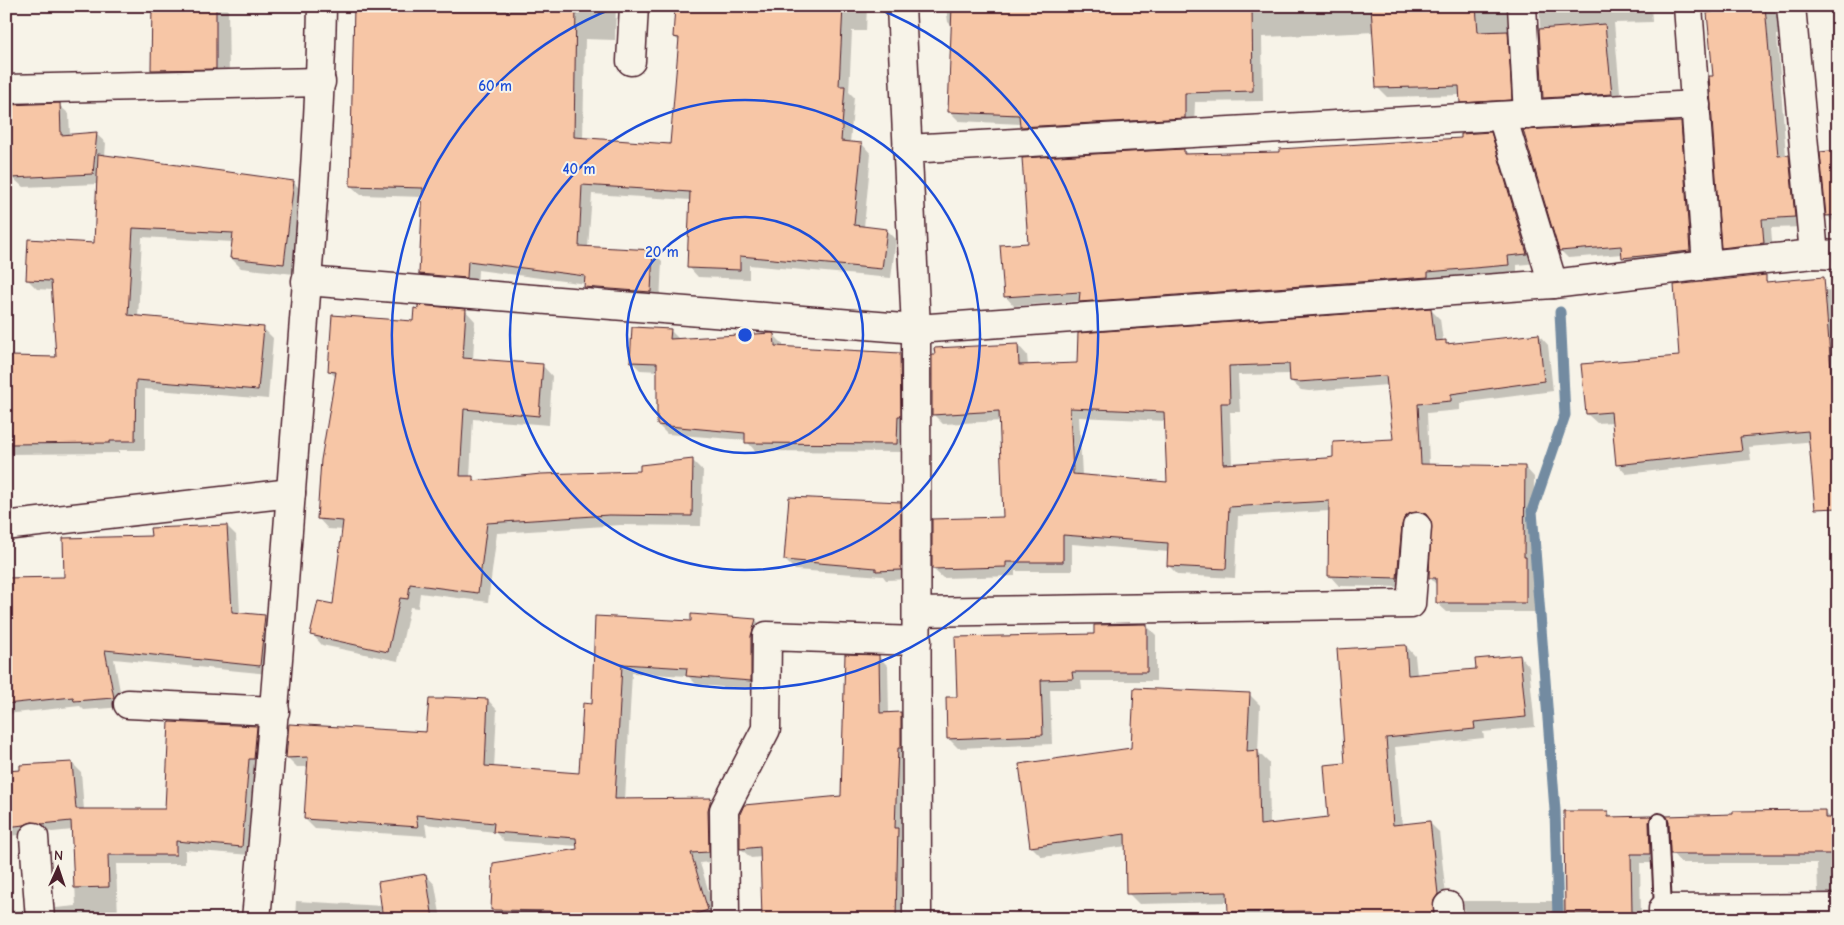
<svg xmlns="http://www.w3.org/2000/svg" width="1844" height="925" font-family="'Comic Neue',sans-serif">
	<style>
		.shadow { fill: #0003; fill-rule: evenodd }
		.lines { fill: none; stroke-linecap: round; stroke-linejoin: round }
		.stream { stroke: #738ba1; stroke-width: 11 }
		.building { fill: #f7c6a6; stroke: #4a1f2b; fill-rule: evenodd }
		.lane-casing { stroke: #4a1f2b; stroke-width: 20 }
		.street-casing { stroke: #4a1f2b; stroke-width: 31 }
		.lane { stroke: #f7f3e8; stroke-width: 16 }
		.street { stroke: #f7f3e8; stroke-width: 28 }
		.ring { fill: none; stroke: #1d4ed8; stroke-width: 2.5 }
		.centre { fill: #1d4ed8; stroke: #f7f3e8; stroke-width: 2.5 }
		.ring-label { font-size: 15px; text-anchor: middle; font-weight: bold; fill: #1d4ed8; stroke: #f7f3e8; stroke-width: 4; stroke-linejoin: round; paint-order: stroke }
	</style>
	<rect width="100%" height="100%" fill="#f7f3e8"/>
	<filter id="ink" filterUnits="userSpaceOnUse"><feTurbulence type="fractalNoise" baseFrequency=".02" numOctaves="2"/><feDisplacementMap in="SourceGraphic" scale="10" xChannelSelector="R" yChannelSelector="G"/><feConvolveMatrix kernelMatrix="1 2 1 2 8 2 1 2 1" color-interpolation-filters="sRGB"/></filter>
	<g filter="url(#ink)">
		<g class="shadow">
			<polygon points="38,6 140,6 42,10"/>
			<polygon points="154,6 228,6 229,81 166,83 152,70"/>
			<polygon points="355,6 423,6 423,12 536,12 536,6 616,6 615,40 585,39 583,139 671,145 680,42 674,37 677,6 867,6 866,31 852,31 849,92 854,97 850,143 862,144 871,154 864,227 886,230 896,240 891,278 749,265 749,279 698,277 689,267 691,200 592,194 588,248 652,251 662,261 660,302 595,296 586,284 478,270 477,287 430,283 420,274 423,197 361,195 351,186"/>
			<polygon points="946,6 1520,6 1521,109 1471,112 1461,102 1461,95 1387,97 1377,87 1374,32 1262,37 1263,101 1195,102 1194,127 1031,136 1021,124 959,121 949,111 953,27 948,22"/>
			<polygon points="1539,6 1651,6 1652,22 1614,23 1621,103 1554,107 1544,97"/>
			<polygon points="1707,6 1783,6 1785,35 1777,35 1786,156 1798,166 1804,227 1771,228 1773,253 1732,257 1723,247 1714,77"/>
			<polygon points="59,105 69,114 70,136 96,134 106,143 105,156 293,182 303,192 294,274 241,268 231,258 233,242 142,237 138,318 263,328 273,338 268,399 145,389 145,450 119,450 119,453 6,454 6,357 57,358 52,290 37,289 27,279 95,244 98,184 23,187 13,178"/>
			<polygon points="1680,123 1688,131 1698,259 1631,266 1623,254 1568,258 1560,250"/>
			<polygon points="1490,133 1500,143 1536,263 1517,265 1517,274 1090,311 1080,301 1014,306 1005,296 1030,244 1184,150 1188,155 1280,153 1463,140"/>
			<polygon points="1838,152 1838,239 1834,222 1827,215"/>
			<polygon points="1838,290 1838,439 1749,447 1751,460 1626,474 1617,464 1613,422 1597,423 1587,414 1681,357 1732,293"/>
			<polygon points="465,310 475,321 473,360 542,365 552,376 549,425 473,419 470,477 477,482 642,472 693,461 703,471 701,526 620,525 497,533 488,602 420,593 418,608 410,607 398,661 322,645 312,634 334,605 344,530 328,529 318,518 336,377 329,371 414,322"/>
			<path d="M1431,310l9,9 3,22 6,4 90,-10 9,10 5,46 -93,12v7l-33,3 2,52 96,2 9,10 -1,89 3,2 -1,44h-88l-10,-9v-18l-7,-7 2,-56 -3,-1 -9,1 -13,65 -68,-1 -9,-10v-65l-92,5 -3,62 -57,-3 -9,-9v-14l-97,-8v27h-57v5l-72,2 -10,-9 71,-51 -3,-97 -58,3 -10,-10 85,-69 9,10 1,11 50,-2zM1291,374v7l10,9 8,1 79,-6 6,55 -60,18 -102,6 -2,-52h10l-2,-37zM1079,417l87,4 2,62 -86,-7z"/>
			<polygon points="670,330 679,339 774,335 783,344 783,348 900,354 909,363 905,452 755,451 746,440 667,434 658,425 659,371 640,370 631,361"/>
			<polygon points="900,504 910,513 910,579 886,580 883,576 795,570 785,560"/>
			<polygon points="227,526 236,535 240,614 265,617 274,626 269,674 114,659 123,707 84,710 80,706 6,714 6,579 65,578 152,537"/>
			<polygon points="596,617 692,622 756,620 765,630 760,690 697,685 688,676 632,673 625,800 711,800 720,809 718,861 700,863 717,919 502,919 493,910 578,850 578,846 504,841 495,832 425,824 427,836 315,829 305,819 309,767 297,767 287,757 428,733 488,700 497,710 494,768 580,774 594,705"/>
			<polygon points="1146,625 1156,635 1156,681 1081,681 1082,689 1050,689 1052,744 958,748 948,738 958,698 1096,635"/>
			<polygon points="1406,646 1415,656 1417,675 1478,670 1520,656 1529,666 1535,727 1483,732 1484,738 1395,747 1402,825 1429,822 1439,832 1447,905 1442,919 1330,919 1346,764"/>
			<polygon points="879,657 888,666 889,714 901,714 910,723 911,919 763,919 762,857 751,858 741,849 842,798"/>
			<polygon points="1249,694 1260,705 1258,752 1269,763 1270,825 1285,835 1283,919 1236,919 1229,912 1228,902 1139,904 1128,893 1127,846 1042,857 1031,846 1132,749"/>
			<polygon points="257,727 266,736 251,855 185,850 185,864 116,864 118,918 194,919 56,919 56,908 76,906 73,830 52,832 42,830 33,834 6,836 6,773 72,763 81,772 84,810 166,810"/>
			<polygon points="1608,812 1613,818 1651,817 1660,827 1660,863 1640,863 1641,919 1466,919 1463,901 1566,901"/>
			<polygon points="1824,812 1831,818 1838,818 1838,902 1828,902 1818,892 1817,863 1681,863 1672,853"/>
			<polygon points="426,875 435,885 441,919 295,919 296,901 383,906"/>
			<polygon points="23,910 32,919 6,919 6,911"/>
		</g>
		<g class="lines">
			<polyline class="stream" points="1558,919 1555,810 1532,511 1565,415 1560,312"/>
		</g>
		<g class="building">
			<polygon points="152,6 216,6 216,69 151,70"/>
			<polygon points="354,6 414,6 414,11 535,11 535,6 576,6 574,137 670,144 679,38 673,37 675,6 843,6 839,86 845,86 841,141 862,143 854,225 887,229 882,269 740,256 740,270 687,268 690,192 582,185 579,246 653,250 651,292 584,287 585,276 468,261 467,278 419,274 423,188 350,186"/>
			<polygon points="952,6 1252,6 1253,91 1185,93 1185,118 1020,127 1019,115 948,112"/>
			<polygon points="1371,6 1476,6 1478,32 1508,31 1512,100 1460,103 1459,86 1376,88"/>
			<polygon points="1712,6 1765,6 1778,156 1789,155 1795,217 1762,219 1764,243 1721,248 1709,76 1713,76 1707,13 1713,12"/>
			<polygon points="1605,24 1612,94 1543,98 1539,29"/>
			<polygon points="60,103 61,135 97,132 93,174 12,178 8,105"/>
			<polygon points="1681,122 1690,251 1622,258 1621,246 1559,251 1523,130"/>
			<polygon points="1491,132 1527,254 1508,256 1509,265 1428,272 1428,277 1079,302 1080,292 1004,297 1000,245 1028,243 1022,158 1184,149 1184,154 1279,152 1279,149 1461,138 1461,134"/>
			<polygon points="1838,150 1838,215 1826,216 1820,152"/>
			<polygon points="98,154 294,181 284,264 230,258 233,233 133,228 128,315 264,327 258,390 136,380 135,441 110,441 110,443 11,444 10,356 56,357 51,281 26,280 28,239 94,243"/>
			<polygon points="1766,275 1766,282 1824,277 1832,383 1836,382 1838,399 1838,508 1815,509 1808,431 1740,437 1742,451 1616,465 1611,412 1586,414 1581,364 1679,356 1674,285"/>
			<polygon points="418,305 466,309 463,358 543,364 539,416 464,409 460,476 473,476 473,481 541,474 640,471 640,465 693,459 692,516 609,515 487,523 478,593 410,584 408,599 400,598 388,652 310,635 318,601 333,604 343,521 317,519 321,460 336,372 328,371 332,315 413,321 414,308 418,309"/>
			<path d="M1431,308l4,33 11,-1v4l93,-10 5,47 -93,13v7l-33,3 3,60 104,2 -1,91h2v46h-90v-25h-7l2,-57 -5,-7 -7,-2 -9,1 -6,5 -2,7 -5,53 -69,-2 1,-75 -100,6 -3,62 -59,-3 1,-23 -105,-8v27h-57v5l-74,2v-50l71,-2 -4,-106 -67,4v-60h3l-1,-7 84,-4 1,21 58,-2 1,-30zM1289,364l1,17 8,1 88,-6 7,63 -60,3v15l-6,1 -104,6 -2,-61h9l-1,-37zM1070,408l94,4 3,70 -94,-8z"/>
			<polygon points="632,327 671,329 670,339 772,333 774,334 775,346 900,353 901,416 898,416 897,444 745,443 745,433 657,425 657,363 630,362"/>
			<polygon points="789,497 901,502 901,570 876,571 876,568 784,560"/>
			<polygon points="227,525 232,612 265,615 260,666 105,650 114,698 74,701 73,697 6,704 6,578 64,577 63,538 151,536 150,528"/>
			<polygon points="691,614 756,619 751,636 751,681 686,676 687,668 622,664 615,799 711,798 708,810 709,852 691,853 708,910 681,919 551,919 550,911 491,910 493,863 577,849 576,838 493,832 494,823 416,815 418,827 304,819 308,757 286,758 289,724 426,732 429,699 443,699 444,697 488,699 485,766 579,773 583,703 592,704 595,616 691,621"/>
			<polygon points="1147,624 1147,672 1072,672 1073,679 1041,680 1043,735 947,739 946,697 957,697 955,637 1094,634 1094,625"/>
			<polygon points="1406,645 1408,675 1476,669 1475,659 1520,655 1526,717 1474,722 1475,729 1386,738 1393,825 1430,821 1438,894 1434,900 1433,919 1311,919 1310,911 1228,912 1227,892 1126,894 1125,834 1030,847 1019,764 1131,748 1134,688 1250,693 1247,751 1258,750 1260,825 1328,817 1324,765 1345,763 1337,649"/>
			<polygon points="845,654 879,655 880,713 901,712 901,748 898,748 895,828 898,828 896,919 762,919 760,847 740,849 740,814 744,805 841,796"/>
			<polygon points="169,722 257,726 254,759 249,759 242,847 176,841 176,855 108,855 109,887 74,888 71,821 42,824 32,822 24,825 6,827 6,771 20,770 20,765 72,762 76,809 165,809"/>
			<polygon points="1825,810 1825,818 1838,818 1838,854 1670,854 1669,822 1666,816 1733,814 1733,811"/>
			<polygon points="1564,811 1608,811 1608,817 1651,816 1649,822 1650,854 1631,854 1632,913 1565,914"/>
			<polygon points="426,874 433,919 383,919 378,882"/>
		</g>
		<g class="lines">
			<g class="lane-casing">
				<polyline id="lane" points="1659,822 1663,909"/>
			</g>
			<g class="street-casing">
				<g id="street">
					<polyline points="901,6 916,329 917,919"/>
					<polyline points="1522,6 1528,115"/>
					<polyline points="1688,6 1707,265"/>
					<polyline points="1791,6 1814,254"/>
					<polyline points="631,61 634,6"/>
					<polyline points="6,89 321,82"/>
					<polyline points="1502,116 1553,284"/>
					<polyline points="907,149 1696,105"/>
					<polyline points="306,281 916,329 1553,284 1707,265 1814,254 1838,255"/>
					<polyline points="13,525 291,493"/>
					<polyline points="917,612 1411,604 1417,527"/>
					<polyline points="128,704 275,711"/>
					<polyline points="34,837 40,919"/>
					<polyline points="1448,906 1449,919"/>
					<path d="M256,919c17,-182 30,-364 44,-546 9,-122 20,-244 22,-367"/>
					<polyline points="725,919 724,810 766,729 767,636 917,641"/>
					<polyline points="1663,919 1663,909 1838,908"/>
				</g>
			</g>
			<use href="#lane" class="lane"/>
			<use href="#street" class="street"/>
		</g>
	</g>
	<g class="ring">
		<circle cx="745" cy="335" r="118"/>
		<circle cx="745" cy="335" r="235"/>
		<path d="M874 7A353 353 0 1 1 616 7"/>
	</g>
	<circle cx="745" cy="335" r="8" class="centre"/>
	<g class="ring-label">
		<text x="495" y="91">60 m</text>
		<text x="579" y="174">40 m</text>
		<text x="662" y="257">20 m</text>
	</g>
	<rect width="1844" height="925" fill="none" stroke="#f7f3e8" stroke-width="25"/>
	<rect x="12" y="12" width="1819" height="900" fill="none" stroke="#4a1f2b" stroke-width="2" filter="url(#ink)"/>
	<g transform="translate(58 868) rotate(3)" stroke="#f7f3e8" stroke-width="4" paint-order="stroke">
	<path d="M0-4L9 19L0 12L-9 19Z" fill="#4a1f2b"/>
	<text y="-8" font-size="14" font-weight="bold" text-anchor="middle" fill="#4a1f2b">N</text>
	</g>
</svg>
